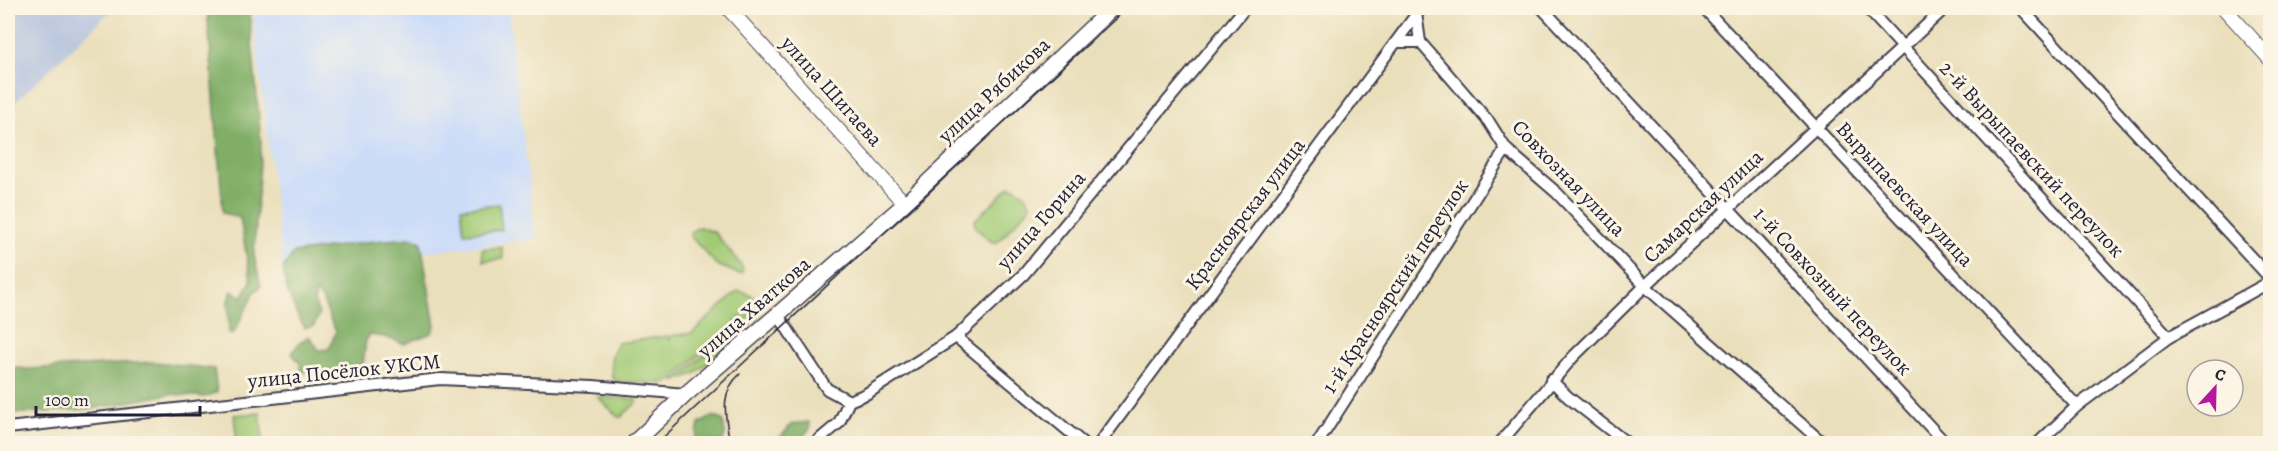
<svg xmlns="http://www.w3.org/2000/svg" width="2278" height="451" font-family="Alegreya,serif">
	<style>
		.built { fill: #cbdcf9 }
		.industrial { fill: #b7c5de }
		.green { fill: #a1ca75; stroke: #627658; stroke-width: 1.5 }
		.forest { fill: #80ae66; stroke: #516850; stroke-width: 1.5 }
		.lines { fill: none; stroke-linecap: round; stroke-linejoin: round }
		.minor-casing { stroke: #403e4e; stroke-width: 14 }
		.tertiary-casing { stroke: #403e4e; stroke-width: 16 }
		.secondary-casing { stroke: #403e4e; stroke-width: 18 }
		.minor { stroke: #fff; stroke-width: 10 }
		.tertiary { stroke: #fff; stroke-width: 14 }
		.secondary { stroke: #fff; stroke-width: 15 }
		.tram { stroke: #22223b; stroke-width: 1.5 }
		.labels { text-anchor: middle; stroke-width: 6; stroke-linejoin: round; paint-order: stroke }
		.street-label { font-size: 21px; fill: #22223b; stroke: #fcf5e5 }
	</style>
	<rect width="100%" height="100%" fill="#fcf5e5"/>
	<filter id="ink" filterUnits="userSpaceOnUse"><feTurbulence type="fractalNoise" baseFrequency=".0167" numOctaves="2"/><feDisplacementMap in="SourceGraphic" scale="12" xChannelSelector="R" yChannelSelector="G"/><feConvolveMatrix kernelMatrix="1 2 1 2 8 2 1 2 1" color-interpolation-filters="sRGB"/></filter>
	<filter id="wash" filterUnits="userSpaceOnUse"><feTurbulence type="fractalNoise" baseFrequency=".008" numOctaves="4" result="noise"/><feDisplacementMap in="SourceGraphic" scale="24" xChannelSelector="R" yChannelSelector="G"/><feGaussianBlur stdDeviation="1.35" result="paint"/><feColorMatrix in="noise" values="0 0 0 0 0 0 0 0 0 0 0 0 0 0 0 0 0 1.4 0 .05"/><feComposite in="paint" operator="in"/></filter>
	<g filter="url(#wash)">
		<rect width="100%" height="100%" fill="#eadfbb"/>
		<polygon class="built" points="252,8 508,8 536,239 283,268"/>
		<polygon class="industrial" points="8,8 114,8 8,109"/>
		<g class="green">
			<path d="M1010,186c10,2 20,11 20,21l-32,35h-6l-17,-15 -1,-6z"/>
			<polygon points="499,204 502,230 464,233 461,208"/>
			<polygon points="699,227 714,232 742,266 743,273 739,274 717,265 690,236 692,231"/>
			<polygon points="502,247 503,259 483,261 482,249"/>
			<polygon points="738,291 752,295 758,302 668,383 619,382 612,378 611,356 618,343 667,336 670,340 670,336 692,333"/>
			<polygon points="760,305 761,310 757,319 696,373 674,382"/>
			<polygon points="598,397 634,399 638,401 621,417 618,417"/>
			<polygon points="260,413 263,443 237,443 234,415"/>
		</g>
		<g class="forest">
			<polygon points="207,8 249,8 261,143 254,255 261,286 254,293 233,335 229,334 228,301 232,291 242,297 251,281 240,218 223,213"/>
			<path d="M413,238l8,4 14,84 -3,7 -28,11 -19,-7 -15,-2 -4,5 -3,25 -8,5 -54,2 -1,-9 -8,-9 7,-11 10,-7 10,14 10,-1 7,-18c-9,-14 -9,-29 -20,-39l-2,10 5,12 -5,12 -9,2c-12,-19 -20,-37 -22,-60l11,-15 80,-12z"/>
			<polygon points="155,362 214,369 217,392 205,397 170,394 92,409 8,414 8,367 29,369"/>
			<polygon points="713,416 723,420 725,434 722,443 695,443 699,424"/>
			<polygon points="809,422 810,429 802,437 801,443 775,443 792,424"/>
		</g>
	</g>
	<g filter="url(#ink)">
		<g class="lines">
			<g class="minor-casing">
				<g id="minor">
					<polyline points="1542,8 1946,444"/>
					<polyline points="1704,8 2077,406"/>
					<polyline points="1867,8 2169,337"/>
					<polyline points="2021,8 2270,278"/>
					<polyline points="1416,13 1420,42"/>
					<polyline points="1398,42 1420,42 1489,122 1506,149 1557,193 1645,286 1824,444"/>
					<polyline points="778,315 827,389 849,401"/>
					<polyline points="956,337 1084,444"/>
					<polyline points="1551,380 1568,397 1628,444"/>
					<polyline points="8,428 440,379 593,386 686,394"/>
					<polyline points="814,444 839,423 849,401 866,394 956,337 1024,274 1245,8"/>
					<polyline points="1099,444 1421,8"/>
					<polyline points="1317,444 1506,149"/>
					<polyline points="1499,444 1573,357 1645,286 1945,8"/>
					<polyline points="2037,444 2077,406 2169,337 2270,282"/>
				</g>
			</g>
			<g class="tertiary-casing">
				<g id="tertiary">
					<polyline points="728,8 905,204"/>
					<polyline points="2224,8 2270,59"/>
				</g>
			</g>
			<g class="secondary-casing">
				<polyline id="secondary" points="633,444 686,394 905,204 1112,8"/>
			</g>
			<use href="#minor" class="minor"/>
			<use href="#tertiary" class="tertiary"/>
			<use href="#secondary" class="secondary"/>
			<g class="tram">
				<polyline points="656,444 1127,8"/>
				<path d="M730,444c-4,-27 -12,-50 10,-70"/>
			</g>
		</g>
	</g>
	<g class="labels">
		<g class="street-label">
			<text transform="translate(994 90) rotate(-43)" y="7">улица Рябикова</text>
			<text transform="translate(832 91) rotate(48)" y="7">улица Шигаева</text>
			<text transform="translate(2032 159) rotate(47)" y="7">2-й Вырыпаевский переулок</text>
			<text transform="translate(1569 178) rotate(46)" y="7">Совхозная улица</text>
			<text transform="translate(1905 194) rotate(47)" y="7">Вырыпаевская улица</text>
			<text transform="translate(1703 206) rotate(-43)" y="7">Самарская улица</text>
			<text transform="translate(1245 214) rotate(-53)" y="7">Красноярская улица</text>
			<text transform="translate(1041 220) rotate(-49)" y="7">улица Горина</text>
			<text transform="translate(1395 286) rotate(-57)" y="7">1-й Красноярский переулок</text>
			<text transform="translate(1833 291) rotate(47)" y="7">1-й Совхозный переулок</text>
			<text transform="translate(754 307) rotate(-41)" y="7">улица Хваткова</text>
			<text transform="translate(344 371) rotate(-6)" y="7">улица Посёлок УКСМ</text>
		</g>
	</g>
	<rect width="2278" height="451" fill="none" stroke="#fcf5e5" stroke-width="30"/>
	<g transform="translate(2215 388) rotate(22)"><circle r="28" fill="#fcf5e5" stroke="#a5a1a1" stroke-width="1.5"/>
	<path d="M0-4.5L10 22L0 15L-10 22Z" fill="#b5179e"/>
	<text y="-9" font-size="16" font-weight="bold" text-anchor="middle" fill="#22223b">С</text>
	</g>
	<path d="M36 406v9h164v-9" fill="none" stroke="#22223b" stroke-width="3"/>
	<text x="45" y="406" font-size="18" fill="#22223b" stroke="#fcf5e5" stroke-width="4.5" paint-order="stroke">100 m</text>
</svg>
